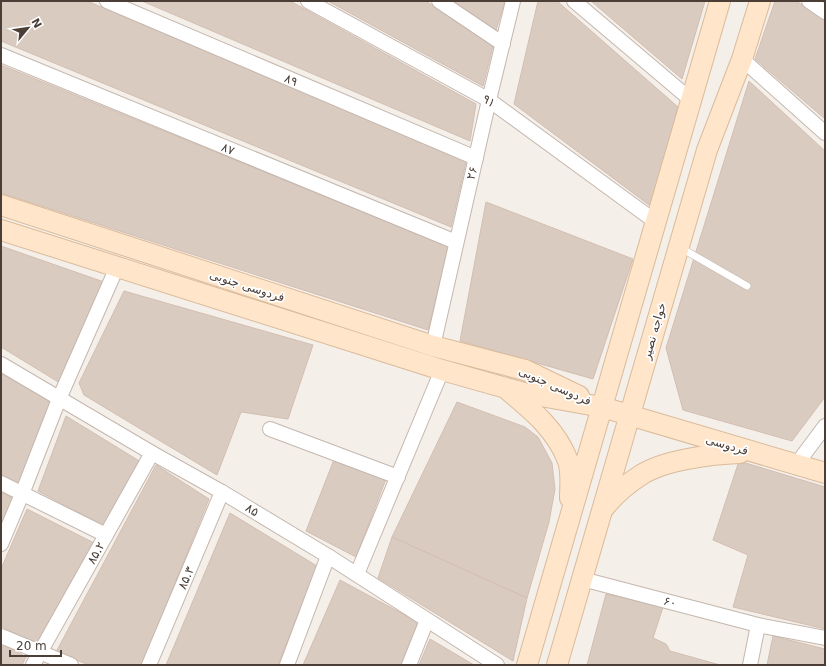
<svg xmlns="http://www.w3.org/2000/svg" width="826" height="666" font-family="'DejaVu Sans','Noto Sans Arabic',sans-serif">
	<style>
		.building { fill: #dacbc1; stroke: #d3beb1 }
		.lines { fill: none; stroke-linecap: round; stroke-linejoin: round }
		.lane-casing { stroke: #c4b7ae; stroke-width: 8 }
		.street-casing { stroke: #c4b7ae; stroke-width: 16 }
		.secondary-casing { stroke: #daba9a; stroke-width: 22 }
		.lane { stroke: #fff; stroke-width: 7 }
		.street { stroke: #fff; stroke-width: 14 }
		.secondary { stroke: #ffe6ca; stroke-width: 20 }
		.labels { text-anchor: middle; stroke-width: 3.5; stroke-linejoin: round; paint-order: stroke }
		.street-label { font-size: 12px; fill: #4a3e37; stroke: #fff }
	</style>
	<rect width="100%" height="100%" fill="#f5efe9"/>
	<g class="building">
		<polygon points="1,1 87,1 466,162 451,227 1,41"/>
		<polygon points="142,1 290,1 476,104 470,141"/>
		<polygon points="328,1 426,1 493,46 483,86"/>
		<polygon points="453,1 505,1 496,30"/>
		<polygon points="538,1 557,1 678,107 653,208 514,104"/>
		<polygon points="591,1 705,1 682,79"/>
		<polygon points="775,1 796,1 825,20 825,119 755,59"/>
		<polygon points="1,65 449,247 428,330 1,193"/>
		<polygon points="749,81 825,151 825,397 792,441 683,410 666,348"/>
		<polygon points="486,202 633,259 593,379 460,341"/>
		<polygon points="1,246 104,282 60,383 1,347"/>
		<polygon points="124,291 313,345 288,419 241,412 217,475 84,395 79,383"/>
		<polygon points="1,373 51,402 18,486 1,478"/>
		<polygon points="457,402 525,427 538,437 552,463 555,489 549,522 527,598 392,537"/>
		<polygon points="66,416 141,462 106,527 38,491"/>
		<polygon points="335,457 386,479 356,557 306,531"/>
		<polygon points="739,461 825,487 825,629 733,607 748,555 713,540"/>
		<polygon points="156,465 209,499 142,665 89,665 56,652"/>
		<polygon points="1,492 13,498 1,526"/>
		<polygon points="27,509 100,546 38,646 1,626 1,569"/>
		<polygon points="230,513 317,566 278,665 166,665"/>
		<polygon points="392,537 527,598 513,661 378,578"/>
		<polygon points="340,580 425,626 407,665 303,665"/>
		<polygon points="606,594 663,607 653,638 666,644 670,651 720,665 587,665"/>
		<polygon points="773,636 825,649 825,665 767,665"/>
		<polygon points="430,639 474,665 419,665"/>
		<polygon points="4,645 26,657 22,665 1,665 1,649"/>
	</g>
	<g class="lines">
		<g class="lane-casing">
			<polyline id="lane" points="681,248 747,286"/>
		</g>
		<g class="street-casing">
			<g id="street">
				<polyline points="107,1 476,158"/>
				<polyline points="308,1 489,100 656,222"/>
				<polyline points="439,1 503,44"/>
				<polyline points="574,1 691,100"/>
				<polyline points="809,1 825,12"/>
				<polyline points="1,55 456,242"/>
				<polyline points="742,59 825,133"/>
				<polyline points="433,346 489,100 513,1"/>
				<polyline points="1,364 152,453 222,492 328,556 497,665"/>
				<polyline points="270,429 398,477"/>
				<polyline points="796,465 825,426"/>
				<polyline points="1,483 106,535"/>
				<polyline points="1,544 22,494 59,399 117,267"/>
				<polyline points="357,574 442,370"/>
				<polyline points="582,579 758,625 825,638"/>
				<polyline points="1,636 71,665"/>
				<polyline points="33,665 152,453"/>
				<polyline points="149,665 222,492"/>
				<polyline points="287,665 328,556"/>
				<polyline points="409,665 427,620"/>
				<polyline points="750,665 758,625"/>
			</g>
		</g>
		<g class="secondary-casing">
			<g id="secondary">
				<polyline points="1,205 433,346 525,370 579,396"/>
				<polyline points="1,230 442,370 524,393 602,407 825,473"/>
				<path d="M509,391c24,20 48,40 59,70 4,12 2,26 2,37"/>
				<path d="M604,508c10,-13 23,-24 37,-33 23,-15 71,-21 99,-22"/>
				<polyline points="527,665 720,1"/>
				<polyline points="557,665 707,150 742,59 760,1"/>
			</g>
		</g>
		<use href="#lane" class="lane"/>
		<use href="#street" class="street"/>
		<use href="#secondary" class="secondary"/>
	</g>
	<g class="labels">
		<g class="street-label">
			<text transform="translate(291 80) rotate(23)" y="4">۸۹</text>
			<text transform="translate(489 101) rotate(33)" y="4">۹۱</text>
			<text transform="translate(228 149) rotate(22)" y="4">۸۷</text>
			<text transform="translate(472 173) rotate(-76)" y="4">۲۶</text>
			<text transform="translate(247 286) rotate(18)" y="4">فردوسی جنوبی</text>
			<text transform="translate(654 331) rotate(-74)" y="4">خواجه نصیر</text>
			<text transform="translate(555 386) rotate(24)" y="4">فردوسی جنوبی</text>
			<text transform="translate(727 445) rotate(17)" y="4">فردوسی</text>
			<text transform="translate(252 510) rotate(31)" y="4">۸۵</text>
			<text transform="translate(96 553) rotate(-61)" y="4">۸۵.۲</text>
			<text transform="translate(186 578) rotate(-67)" y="4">۸۵.۳</text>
			<text transform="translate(670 602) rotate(15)" y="4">۶۰</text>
		</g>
	</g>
	<rect width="826" height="666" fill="none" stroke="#4a3e37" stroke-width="4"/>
	<g transform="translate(28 28) rotate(61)" stroke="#ffffff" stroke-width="3" paint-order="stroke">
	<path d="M0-3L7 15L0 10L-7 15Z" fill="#4a3e37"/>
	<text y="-6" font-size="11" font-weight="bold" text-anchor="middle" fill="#4a3e37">N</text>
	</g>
	<path d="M10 650v6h51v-6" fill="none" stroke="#4a3e37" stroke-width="2"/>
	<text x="16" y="650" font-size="12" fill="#4a3e37" stroke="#ffffff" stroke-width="3" paint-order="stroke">20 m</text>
</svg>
